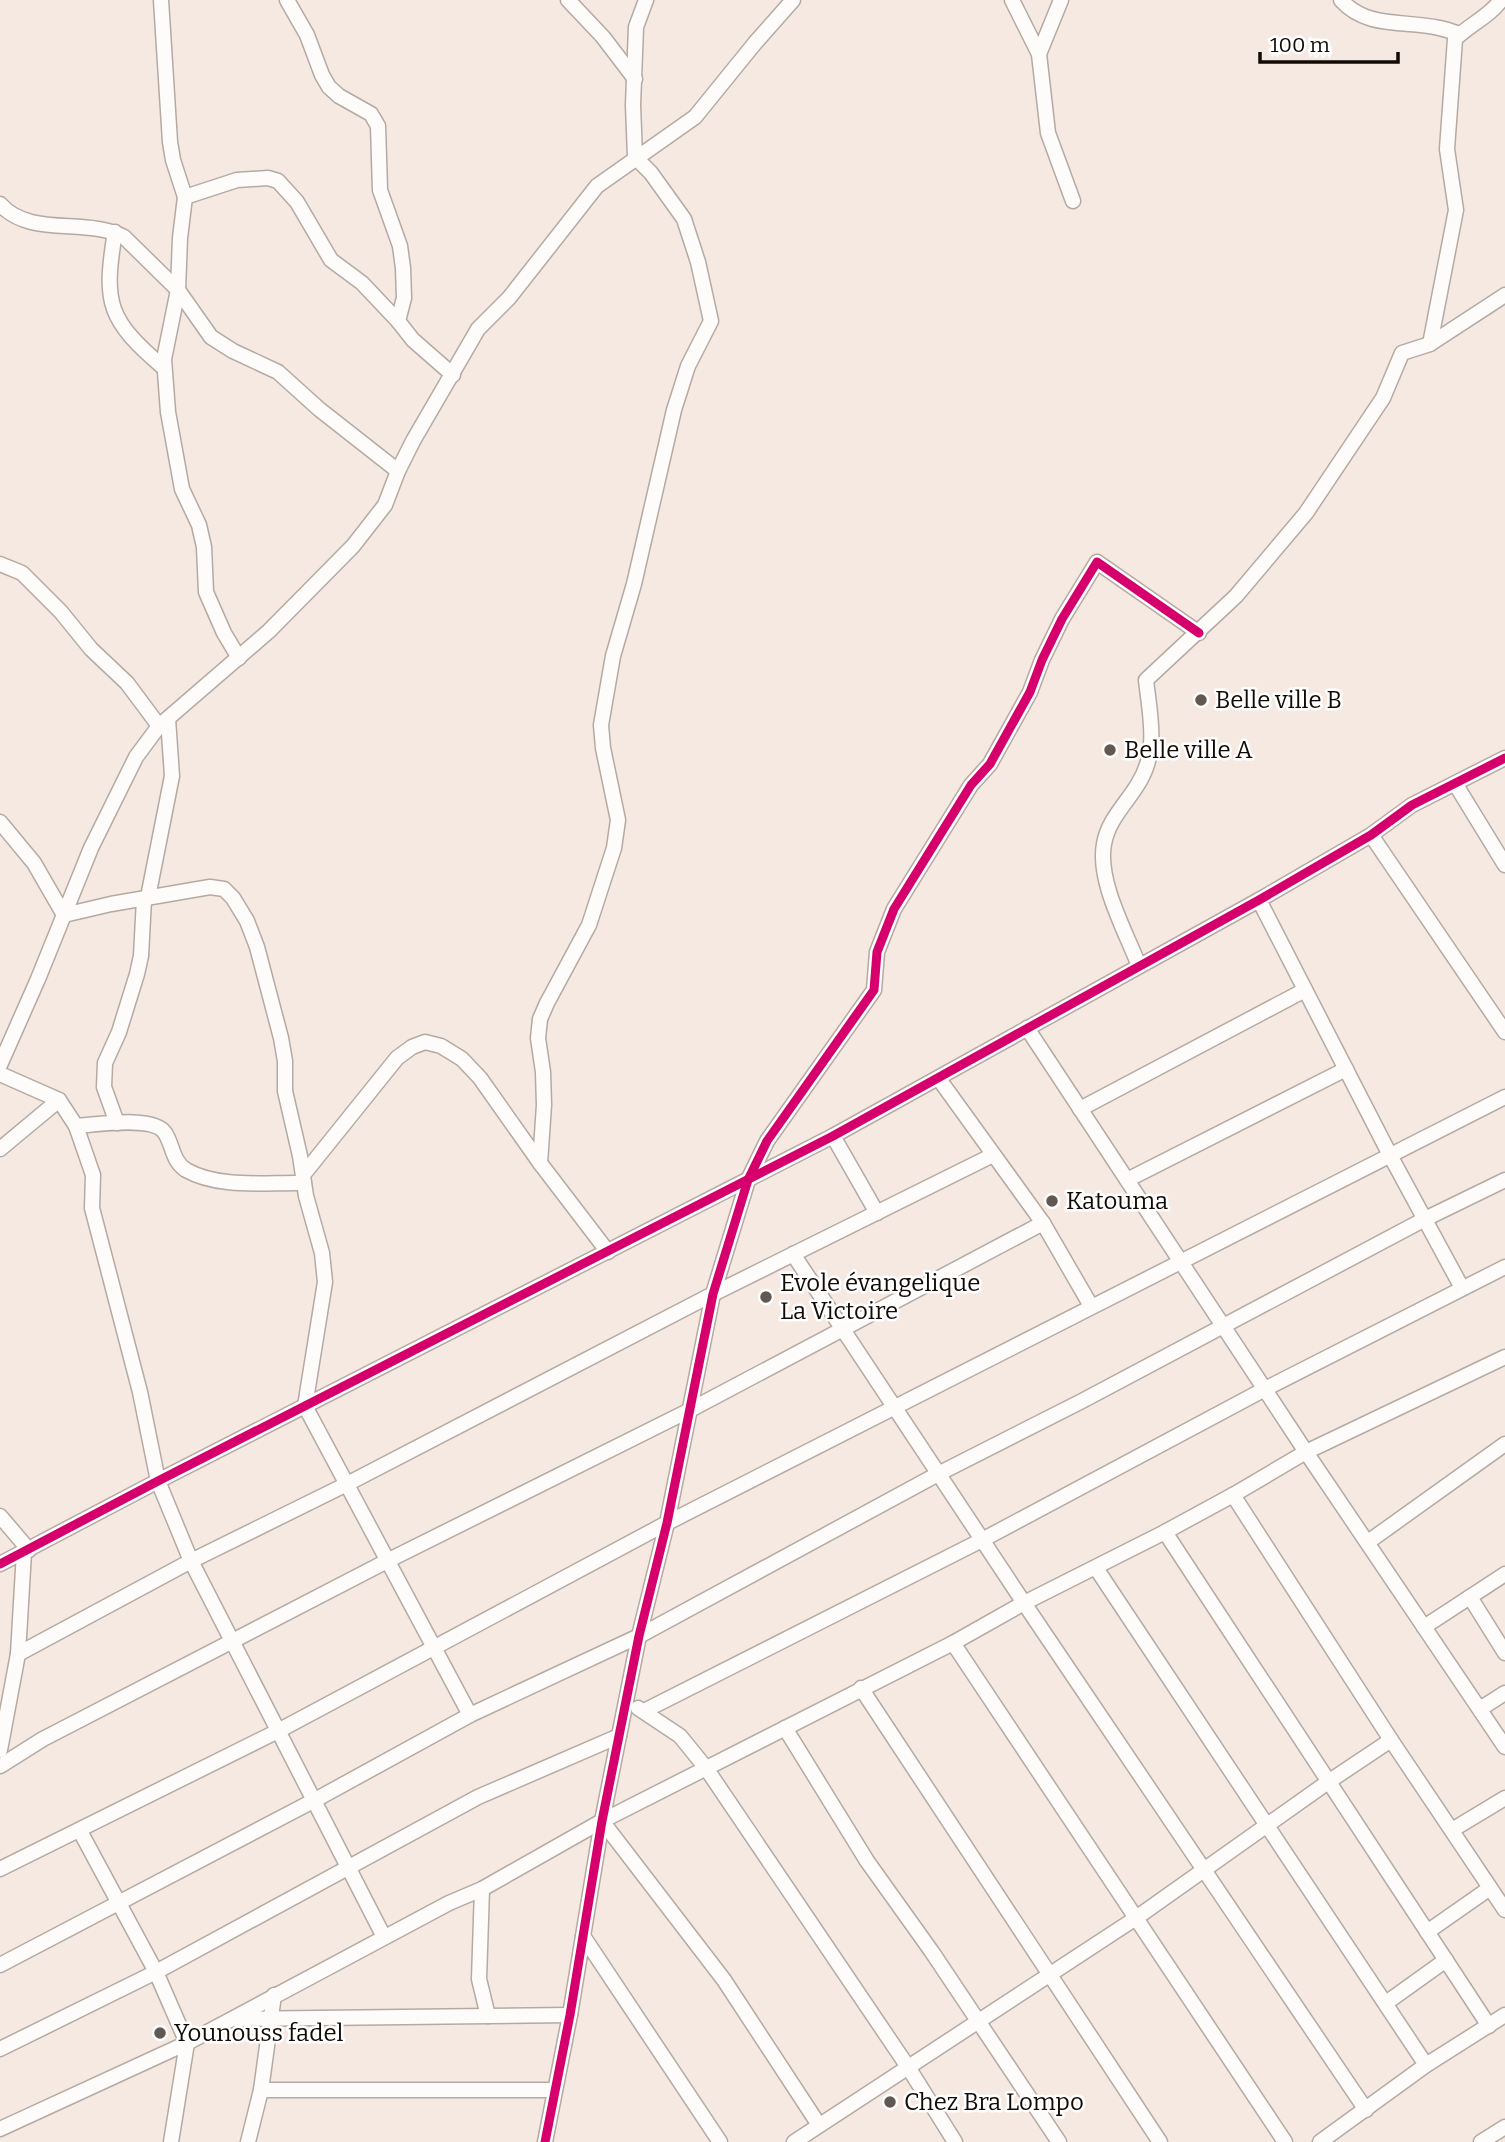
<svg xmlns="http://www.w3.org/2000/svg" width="1505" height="2142" font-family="Bitter,serif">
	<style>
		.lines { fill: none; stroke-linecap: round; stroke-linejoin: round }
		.minor-casing { stroke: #b4aaa3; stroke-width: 17 }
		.minor { stroke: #fefcfb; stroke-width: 14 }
		.cycleway-casing { stroke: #fff; stroke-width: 13 }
		.cycleway { stroke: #d6006c; stroke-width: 9 }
		.poi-dot { fill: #615852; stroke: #fff; stroke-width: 2.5 }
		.labels { text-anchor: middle; stroke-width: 5; stroke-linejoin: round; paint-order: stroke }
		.poi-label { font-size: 24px; fill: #120a05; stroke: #fff; text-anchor: start }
	</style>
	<rect width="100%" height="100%" fill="#f5e9e2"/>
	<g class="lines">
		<g class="minor-casing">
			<g id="minor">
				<polyline points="161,0 170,142 173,160 185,197 180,238 178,290 164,359 168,412 182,489 199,525 204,547 206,592 224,633 239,658"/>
				<polyline points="287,0 307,35 322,75 329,87 339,96 371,114 378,126 380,190 400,246 403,268 404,298 398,321 413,340 453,375"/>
				<polyline points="568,0 603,37 635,79"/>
				<polyline points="1012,0 1039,54 1048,133 1073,201"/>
				<path d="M1341,0c26,29 63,20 98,28 7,1 14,4 21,6"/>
				<polyline points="1039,54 1061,0"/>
				<polyline points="185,197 237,180 268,178 278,181 297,202 331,260 362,283 398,321"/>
				<path d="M0,204c30,34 86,13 124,33l54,53 33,47 22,14 45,21 41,37 79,62"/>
				<path d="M115,232c-12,72 -7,88 49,136"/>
				<path d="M1430,344l26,-134 -9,-61 8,-110c14,-14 35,-23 46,-39"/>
				<polyline points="0,564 22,573 61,612 91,649 127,683 159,726"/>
				<polyline points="1456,785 1505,865"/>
				<polyline points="0,822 34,863 64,915 111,904 210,887 224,889 233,898 247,921 257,947 281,1038 285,1061 285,1091 300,1156 306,1196 322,1253 325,1282 305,1406 470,1715"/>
				<polyline points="1371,835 1505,1032"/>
				<polyline points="148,897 172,776 168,719"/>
				<polyline points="1259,900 1391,1157 1462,1288"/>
				<path d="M1139,966c-13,-34 -42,-85 -35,-122 4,-24 22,-40 34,-60 21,-33 12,-68 8,-104l90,-84 70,-83 77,-115 19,-45 28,-9 75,-49"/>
				<polyline points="1027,1028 1306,1452 1505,1747"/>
				<polyline points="0,1065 38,979 91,848 136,757 159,726 269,631 353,546 385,505 398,471 413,441 478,329 509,298 597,186 695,117 755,43 793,0"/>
				<polyline points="0,1074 59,1100 76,1126 93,1175 92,1208 140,1392 158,1481 191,1561 384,1937"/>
				<polyline points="939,1079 1043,1223 1091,1306"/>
				<polyline points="1080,1109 1305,990"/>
				<polyline points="117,1123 104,1087 105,1063 119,1032 137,974 141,956 144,899"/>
				<path d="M76,1126c19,-1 78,-11 89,7 8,12 7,28 21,37 34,19 80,12 118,13"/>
				<polyline points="833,1136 877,1213"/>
				<polyline points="0,1149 59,1100"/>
				<polyline points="540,1163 544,1105 543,1072 538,1038 540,1019 547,1003 589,925 614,848 618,820 603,748 601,725 613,656 634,584 674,410 688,366 711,321 698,262 684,219 651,173 635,157 633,105 636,27 646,0"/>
				<polyline points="303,1175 397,1058 412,1047 425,1042 441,1046 462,1059 480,1078 540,1163 608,1252"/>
				<polyline points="1127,1180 1346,1069"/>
				<polyline points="793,1254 1024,1603 1366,2110"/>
				<polyline points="1233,1495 1391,1740 1505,1910"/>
				<polyline points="0,1516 29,1550"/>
				<polyline points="1165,1532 1489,2026"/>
				<polyline points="1368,1542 1505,1444"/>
				<polyline points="0,1564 158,1481 833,1136 1259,900 1371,835 1412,805 1505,758"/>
				<polyline points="1096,1568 1426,2065"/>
				<polyline points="1470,1597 1505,1653"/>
				<polyline points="1424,1627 1505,1574"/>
				<polyline points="953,1643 1285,2142"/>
				<polyline points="18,1654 191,1561 347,1484 713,1294 993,1155"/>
				<polyline points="861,1688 1160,2142"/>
				<polyline points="638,1708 680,1736 706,1768 908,2067 955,2142"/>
				<polyline points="1480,1709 1505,1693"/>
				<polyline points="644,1711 982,1540 1265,1389 1505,1267"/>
				<polyline points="785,1728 867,1861 932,1952 1059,2142"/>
				<polyline points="0,1750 18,1654 24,1552"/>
				<polyline points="0,1766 43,1739 389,1560 688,1411 1043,1223"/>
				<polyline points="602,1821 724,1980 819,2125"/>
				<polyline points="1452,1830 1505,1798"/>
				<polyline points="80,1831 156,1972 187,2043 171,2142"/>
				<polyline points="0,1869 278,1731 667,1523 1505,1097"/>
				<polyline points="482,1889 479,1979 488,2016"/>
				<polyline points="1427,1932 1490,1888"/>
				<polyline points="583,1936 720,2142"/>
				<polyline points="0,1965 315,1800 470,1715 639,1636 938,1474 1082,1401 1425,1219 1505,1180"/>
				<polyline points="1386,2003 1446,1960"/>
				<polyline points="233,2019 570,2015"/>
				<polyline points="0,2049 156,1972 478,1797 619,1736"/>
				<polyline points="261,2090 555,2090"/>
				<polyline points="0,2129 187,2043 449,1903 482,1889 602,1821 953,1643 1024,1603 1165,1532 1233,1495 1306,1452 1505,1357"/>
				<polyline points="248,2142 261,2090 274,1995"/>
				<polyline points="545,2142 570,2015 602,1821 639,1636 667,1523 713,1294 748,1180 767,1141 874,990 877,952 894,909 971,785 990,764 1030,692 1042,660 1062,619 1097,562 1199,633"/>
				<polyline points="794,2142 1136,1918 1328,1782 1391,1740"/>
				<polyline points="1320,2142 1426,2065 1505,2015"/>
				<polyline points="1481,2142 1505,2127"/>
			</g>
		</g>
		<use href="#minor" class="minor"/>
		<g class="cycleway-casing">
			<g id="cycleway">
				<polyline points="0,1564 158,1481 833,1136 1259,900 1371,835 1412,805 1505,758"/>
				<polyline points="545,2142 570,2015 602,1821 639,1636 667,1523 713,1294 748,1180 767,1141 874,990 877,952 894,909 971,785 990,764 1030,692 1042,660 1062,619 1097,562 1199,633"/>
			</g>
		</g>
		<use href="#cycleway" class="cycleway"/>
	</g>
	<g class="poi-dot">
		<circle cx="1201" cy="700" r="7"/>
		<circle cx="1110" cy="750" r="7"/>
		<circle cx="1052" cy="1201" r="7"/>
		<circle cx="766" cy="1297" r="7"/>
		<circle cx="160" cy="2033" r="7"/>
		<circle cx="890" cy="2102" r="7"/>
	</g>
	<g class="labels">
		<g class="poi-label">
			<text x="1215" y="708">Belle ville B</text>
			<text x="1124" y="758">Belle ville A</text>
			<text x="1066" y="1209">Katouma</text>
			<text x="780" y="1291">Evole évangelique<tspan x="780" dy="28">La Victoire</tspan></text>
			<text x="174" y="2041">Younouss fadel</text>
			<text x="904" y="2110">Chez Bra Lompo</text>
		</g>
	</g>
	<path d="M1260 52v10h138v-10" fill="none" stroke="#120a05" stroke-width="3.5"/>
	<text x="1270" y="52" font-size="21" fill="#120a05" stroke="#ffffff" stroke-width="5" paint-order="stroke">100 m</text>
</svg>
